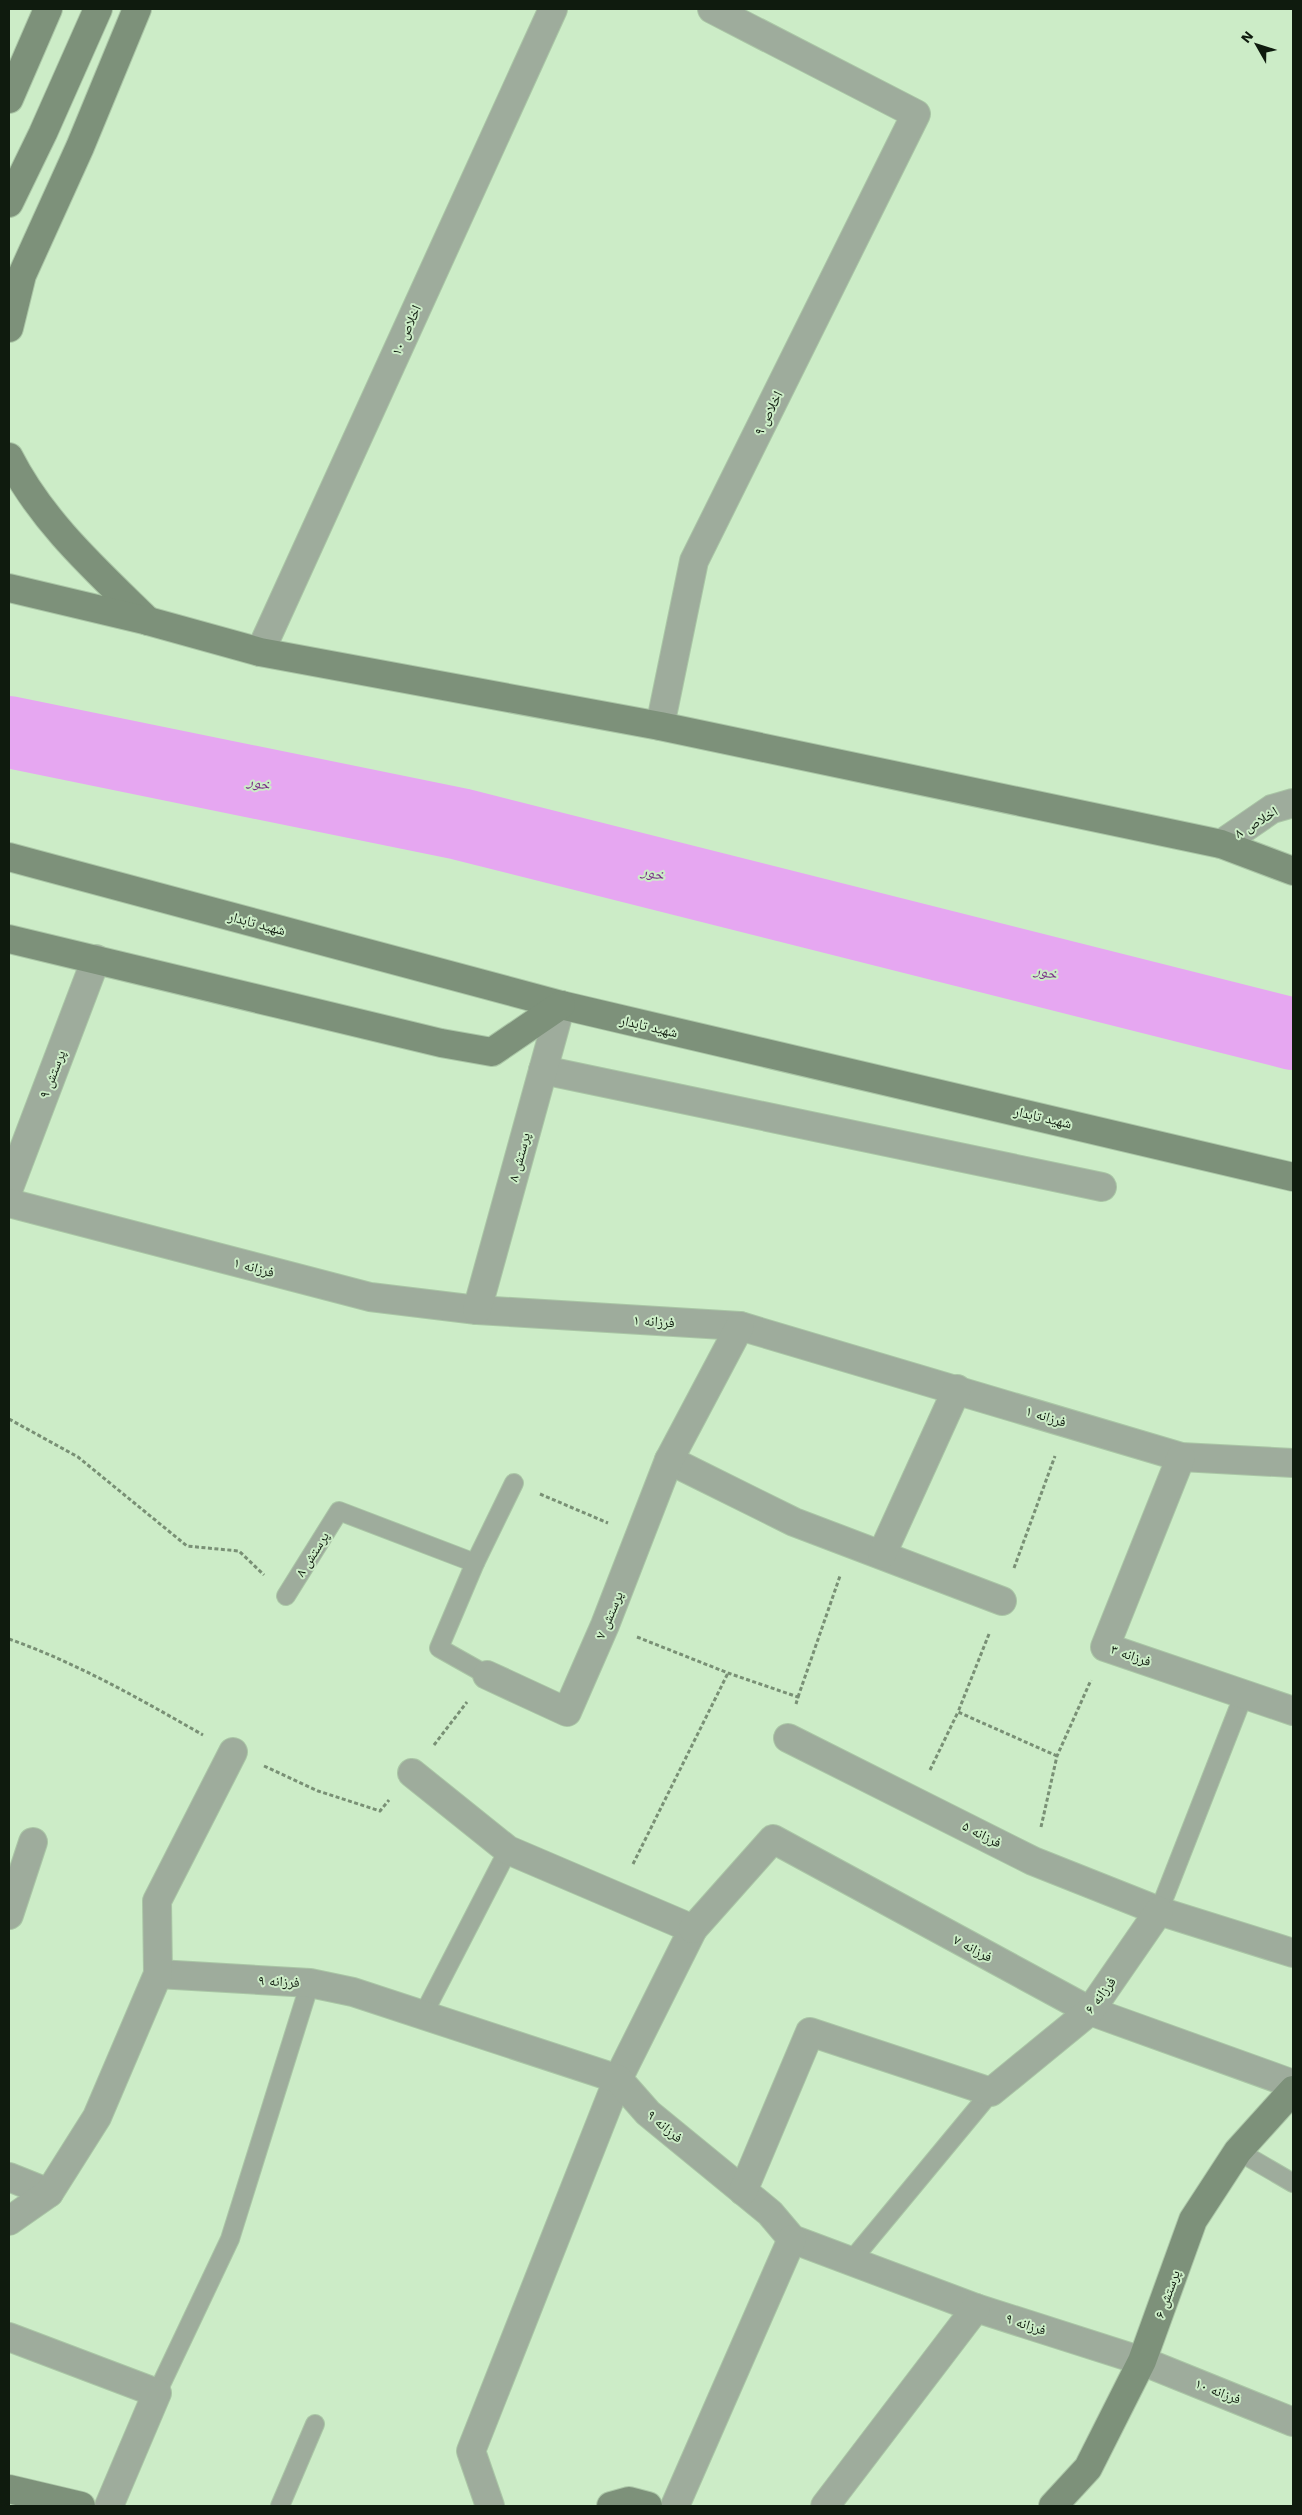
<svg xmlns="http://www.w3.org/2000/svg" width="1302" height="2515" font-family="'Work Sans','Noto Naskh Arabic',sans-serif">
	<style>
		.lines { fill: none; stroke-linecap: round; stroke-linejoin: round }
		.river { stroke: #e6a7f1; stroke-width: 72 }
		.lane-casing { stroke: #aac6a6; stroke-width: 20 }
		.street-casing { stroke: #aac6a6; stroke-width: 30 }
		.secondary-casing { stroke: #aac6a6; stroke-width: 30 }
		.path { stroke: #799075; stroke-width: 3; stroke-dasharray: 4 2.5; stroke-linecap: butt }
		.lane { stroke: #9eac9c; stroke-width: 18 }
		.street { stroke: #9eac9c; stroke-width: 28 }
		.secondary { stroke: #7d917a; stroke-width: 28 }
		.labels { text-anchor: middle; stroke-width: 4; stroke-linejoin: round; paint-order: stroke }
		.street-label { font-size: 14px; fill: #0f1b0e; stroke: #ccecc7 }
		.water-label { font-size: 15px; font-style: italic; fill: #7a3087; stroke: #ccecc7 }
	</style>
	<rect width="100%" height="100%" fill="#ccecc7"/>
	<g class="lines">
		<polyline class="river" points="9,732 460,824 1293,1034"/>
		<g class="lane-casing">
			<g id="lane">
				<polyline points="286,1596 339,1511 475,1563"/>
				<polyline points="487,1675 439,1648 475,1563 514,1483"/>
				<polyline points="1159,1911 1244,1694"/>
				<polyline points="423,2015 508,1850"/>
				<polyline points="1238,2151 1293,2183"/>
				<polyline points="851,2261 991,2092"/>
				<polyline points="157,2393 230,2239 310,1983"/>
				<polyline points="280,2506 315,2424"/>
			</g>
		</g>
		<g class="street-casing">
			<g id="street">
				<polyline points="260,652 553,9"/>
				<polyline points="660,726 694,561 916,114 712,9"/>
				<polyline points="1221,844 1272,809 1293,803"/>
				<polyline points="543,1070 1102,1187"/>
				<polyline points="9,1188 96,959"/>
				<polyline points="9,1203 370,1297 477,1310 740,1326 1181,1457 1293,1463"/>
				<polyline points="477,1310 561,1005"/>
				<polyline points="1181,1457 1105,1647 1293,1711"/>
				<polyline points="669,1460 794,1522 1002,1601"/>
				<polyline points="882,1554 957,1389"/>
				<polyline points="487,1675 567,1712 605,1625 669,1460 740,1326"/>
				<polyline points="788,1738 1033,1861 1159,1911 1293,1953"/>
				<polyline points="412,1773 508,1850 693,1929 618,2079 471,2451 490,2506"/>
				<polyline points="9,1915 33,1842"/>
				<polyline points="693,1929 773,1839 1090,2011 1293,2084"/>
				<polyline points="158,1974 310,1983 353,1992 618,2079 648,2113 770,2213 792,2239 976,2308 1142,2361 1293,2422"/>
				<polyline points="9,2177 49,2193"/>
				<polyline points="743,2191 810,2032 991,2092 1090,2011 1159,1911"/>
				<polyline points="9,2221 49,2193 97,2117 158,1974 157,1901 233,1752"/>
				<polyline points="9,2337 157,2393 109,2506"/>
				<polyline points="675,2506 792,2239"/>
				<polyline points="825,2506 976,2308"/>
			</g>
		</g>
		<g class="secondary-casing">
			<g id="secondary">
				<polyline points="9,99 48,9"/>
				<polyline points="9,203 43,133 98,9"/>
				<polyline points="9,328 22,275 80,147 137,9"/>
				<path d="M9,457c33,65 87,113 139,164"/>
				<polyline points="9,588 148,621 260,652 660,726 1221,844 1293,871"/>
				<polyline points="9,857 561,1005 1293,1177"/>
				<polyline points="9,939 441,1043 492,1052 561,1005"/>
				<polyline points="9,2489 81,2506"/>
				<polyline points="611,2506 629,2501 648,2506"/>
				<polyline points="1053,2506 1088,2468 1142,2361 1193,2220 1238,2151 1293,2090"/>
			</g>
		</g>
		<g class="path">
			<polyline points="9,1419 78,1457 187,1546 239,1551 264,1575"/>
			<polyline points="540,1494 608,1523"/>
			<polyline points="1014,1568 1055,1456"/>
			<polyline points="989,1634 958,1712 1057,1756"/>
			<polyline points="637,1637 728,1673 798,1697 796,1704"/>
			<path d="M9,1639c68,24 131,60 194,96"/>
			<polyline points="798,1697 840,1576"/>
			<polyline points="434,1745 467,1702"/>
			<polyline points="264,1766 318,1791 380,1811 389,1800"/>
			<polyline points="930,1770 958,1712"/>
			<polyline points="1041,1827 1057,1756 1091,1680"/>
			<polyline points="633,1864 728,1673"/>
		</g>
		<use href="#lane" class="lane"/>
		<use href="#street" class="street"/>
		<use href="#secondary" class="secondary"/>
	</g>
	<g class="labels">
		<g class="street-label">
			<text transform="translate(406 330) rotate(-66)" y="5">اخلاص ۱۰</text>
			<text transform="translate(768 413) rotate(-64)" y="5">اخلاص ۹</text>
			<text transform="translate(1256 822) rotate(-31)" y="5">اخلاص ۸</text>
			<text transform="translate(257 923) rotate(15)" y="5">شهید تابدار</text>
			<text transform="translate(649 1026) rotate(13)" y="5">شهید تابدار</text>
			<text transform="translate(52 1074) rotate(-69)" y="5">پرستش ۹</text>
			<text transform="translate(1043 1117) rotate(13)" y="5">شهید تابدار</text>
			<text transform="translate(519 1157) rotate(-75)" y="5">پرستش ۸</text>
			<text transform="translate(254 1267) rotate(15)" y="5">فرزانه ۱</text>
			<text transform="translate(654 1321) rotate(4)" y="5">فرزانه ۱</text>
			<text transform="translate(1046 1416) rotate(17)" y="5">فرزانه ۱</text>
			<text transform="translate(312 1554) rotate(-58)" y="5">پرستش ۸</text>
			<text transform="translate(609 1615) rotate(-67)" y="5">پرستش ۷</text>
			<text transform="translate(1131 1655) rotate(19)" y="5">فرزانه ۳</text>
			<text transform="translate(982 1834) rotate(27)" y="5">فرزانه ۵</text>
			<text transform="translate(973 1948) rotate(28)" y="5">فرزانه ۷</text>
			<text transform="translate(279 1981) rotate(3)" y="5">فرزانه ۹</text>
			<text transform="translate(1100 1995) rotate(-53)" y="5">فرزانه ۶</text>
			<text transform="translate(665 2126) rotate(40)" y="5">فرزانه ۹</text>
			<text transform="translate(1167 2294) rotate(-70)" y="5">پرستش ۶</text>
			<text transform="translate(1026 2324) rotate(18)" y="5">فرزانه ۹</text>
			<text transform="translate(1218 2391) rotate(21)" y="5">فرزانه ۱۰</text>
		</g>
		<g class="water-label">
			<text transform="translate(259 783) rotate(12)" y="5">خور</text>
			<text transform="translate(653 873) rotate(14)" y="5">خور</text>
			<text transform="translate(1046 972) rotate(14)" y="5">خور</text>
		</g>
	</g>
	<rect width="1302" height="2515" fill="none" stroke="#0f1b0e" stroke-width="20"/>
	<g transform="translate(1257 45) rotate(309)" stroke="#ccecc7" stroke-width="4" paint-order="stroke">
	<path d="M0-4L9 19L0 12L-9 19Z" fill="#0f1b0e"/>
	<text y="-8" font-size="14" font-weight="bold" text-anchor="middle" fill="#0f1b0e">N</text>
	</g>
</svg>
